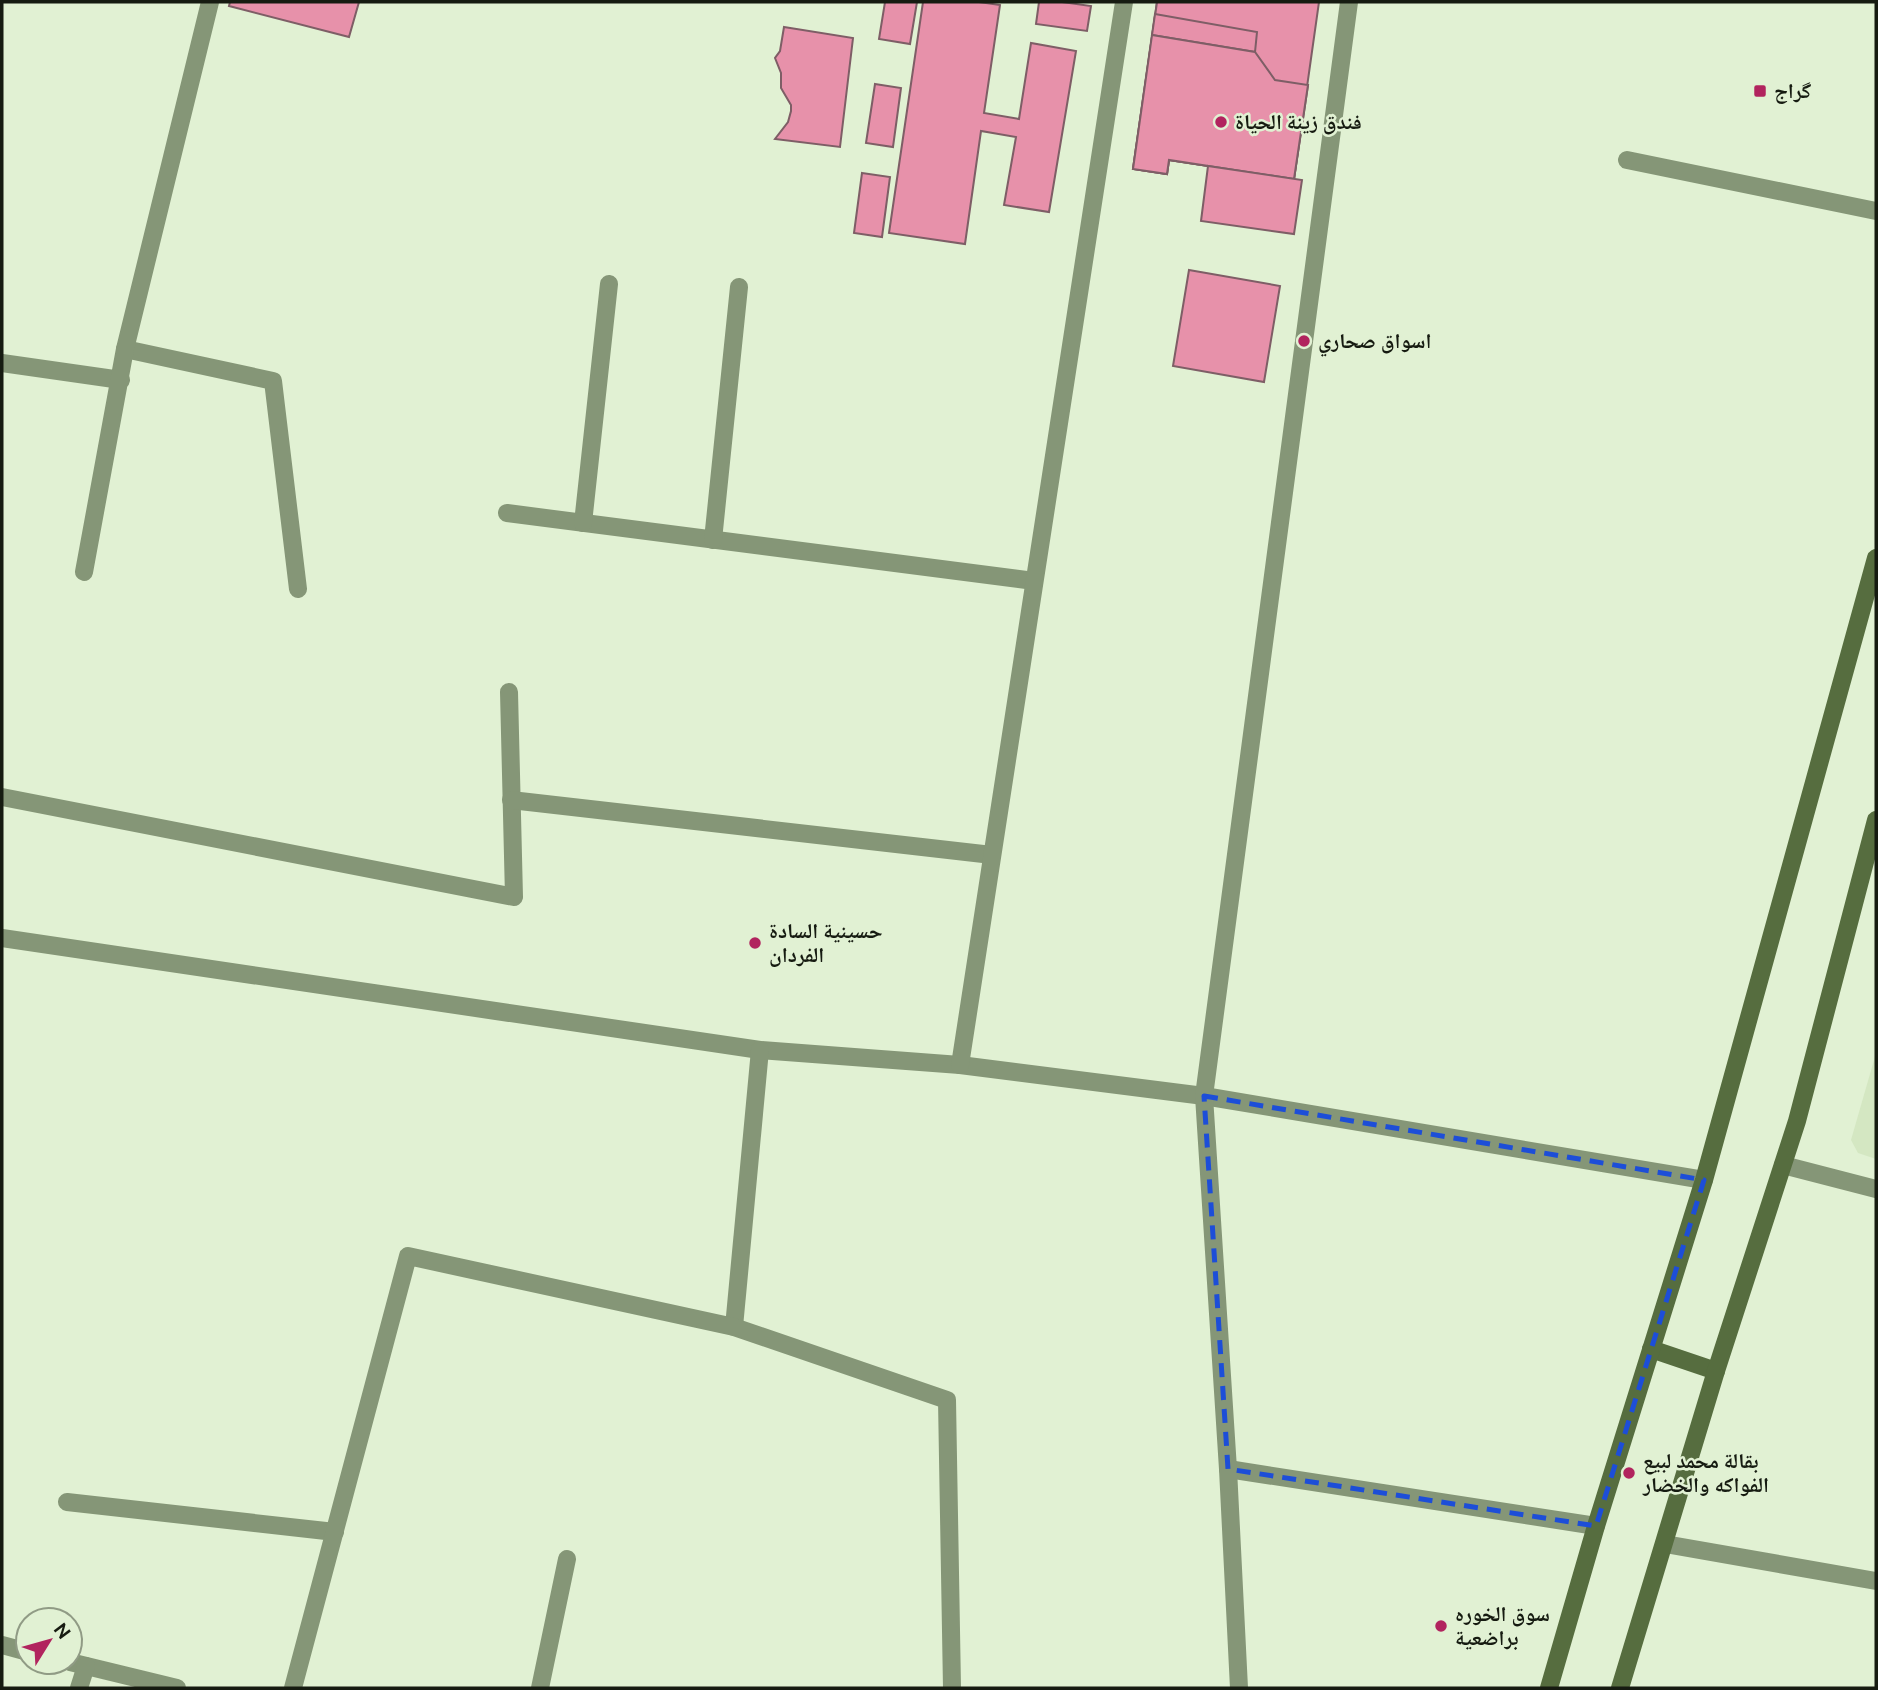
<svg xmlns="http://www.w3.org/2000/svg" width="1878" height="1690" font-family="Ubuntu,'Noto Naskh Arabic',sans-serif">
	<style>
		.built { fill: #d4e7c2 }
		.building { fill: #e791aa; stroke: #7e5e66; stroke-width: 2 }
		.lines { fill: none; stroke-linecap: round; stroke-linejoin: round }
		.service { stroke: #859677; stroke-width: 18 }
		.minor { stroke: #859677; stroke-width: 18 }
		.secondary { stroke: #566d3f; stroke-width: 18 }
		.marked { fill: none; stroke: #1d4ed8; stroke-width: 5; stroke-dasharray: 14 9; stroke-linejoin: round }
		.poi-dot { fill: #b1245e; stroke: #e1f1d3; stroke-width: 2.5 }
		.labels { text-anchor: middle; stroke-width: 5; stroke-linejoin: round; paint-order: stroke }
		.poi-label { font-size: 21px; font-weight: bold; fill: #161b11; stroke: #e1f1d3; text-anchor: start }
	</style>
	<rect width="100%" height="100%" fill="#e1f1d3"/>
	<polygon class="built" points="1876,1053 1876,1159 1858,1153 1851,1140"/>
	<g class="building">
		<polygon points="230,2 359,2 349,37 229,6"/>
		<polygon points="885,2 917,2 910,44 879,39"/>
		<polygon points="923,2 979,2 1000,5 984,113 1019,119 1031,43 1076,51 1049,212 1004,205 1016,137 981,131 965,244 889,233"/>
		<polygon points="1039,2 1062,2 1091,6 1087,31 1036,24"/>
		<polygon points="1157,2 1262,2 1255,52 1275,80 1308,85 1294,179 1169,160 1167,174 1133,169"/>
		<polygon points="1157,2 1319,2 1294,179 1169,160 1167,174 1133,169"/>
		<polygon points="1155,14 1257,32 1255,52 1152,35"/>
		<polygon points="784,27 853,38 840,147 775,139 788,122 791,111 791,105 781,88 781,73 775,58 780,51"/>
		<polygon points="1152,35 1255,52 1275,80 1308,85 1294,179 1169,160 1167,174 1133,169"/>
		<polygon points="875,84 901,88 893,147 866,143"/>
		<polygon points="1208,166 1302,180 1294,234 1201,221"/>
		<polygon points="862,173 890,177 882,237 854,233"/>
		<polygon points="1189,270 1280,286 1264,382 1173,366"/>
	</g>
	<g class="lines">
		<g class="service">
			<polyline points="1627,160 1876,211"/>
			<polyline points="67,1502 335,1532"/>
		</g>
		<g class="minor">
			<polyline points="125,349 273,381 298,589"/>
			<polyline points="2,363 121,380"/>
			<polyline points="507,513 1034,581"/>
			<polyline points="583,523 609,284"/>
			<polyline points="713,540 739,287"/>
			<polyline points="84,572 125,349 210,2"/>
			<polyline points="2,797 514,897 509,692"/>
			<polyline points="511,800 992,855"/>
			<polyline points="2,938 760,1050 960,1065 1204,1096 1704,1180"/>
			<polyline points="960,1065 1124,2"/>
			<polyline points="1783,1165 1876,1189"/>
			<polyline points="734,1327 760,1050"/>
			<polyline points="1228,1469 1596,1526"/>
			<polyline points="1665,1544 1876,1581"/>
			<polyline points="2,1645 28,1652"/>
			<polyline points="70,1662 177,1688"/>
			<polyline points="79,1688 86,1666"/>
			<polyline points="293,1688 408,1256 734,1327 947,1400 952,1688"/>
			<polyline points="540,1688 567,1559"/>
			<polyline points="1239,1688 1228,1469 1204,1096 1349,2"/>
		</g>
		<g class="secondary">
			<polyline points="1651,1349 1716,1371"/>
			<polyline points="1549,1688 1596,1526 1704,1180 1876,558"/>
			<polyline points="1620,1688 1716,1371 1797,1121 1876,820"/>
		</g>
	</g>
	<path class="marked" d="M1204,1096l500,84 -108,346 -368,-57z"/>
	<g class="poi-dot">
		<rect x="1753" y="84" width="14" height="14" rx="3.5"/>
		<circle cx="1221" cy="122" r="7"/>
		<circle cx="1304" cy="341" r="7"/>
		<circle cx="755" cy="943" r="7"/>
		<circle cx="1629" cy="1473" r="7"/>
		<circle cx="1441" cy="1626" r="7"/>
	</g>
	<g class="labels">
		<g class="poi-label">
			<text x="1774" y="98">گراج</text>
			<text x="1235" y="129">فندق زينة الحياة</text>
			<text x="1318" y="348">اسواق صحاري</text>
			<text x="769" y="938">حسينية السادة<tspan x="769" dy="24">الفردان</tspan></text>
			<text x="1643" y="1468">بقالة محمد لبيع<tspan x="1643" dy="24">الفواكه والخضار</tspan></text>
			<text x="1455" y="1621">سوق الخوره<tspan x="1455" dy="24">براضعية</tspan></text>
		</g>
	</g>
	<rect width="1878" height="1690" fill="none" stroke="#161b11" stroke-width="7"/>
	<g transform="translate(49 1641) rotate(53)"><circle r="33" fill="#e1f1d3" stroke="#909b85" stroke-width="2"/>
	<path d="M0-5L12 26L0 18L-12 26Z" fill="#b1245e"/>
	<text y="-10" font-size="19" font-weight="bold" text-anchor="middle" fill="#161b11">N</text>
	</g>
</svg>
